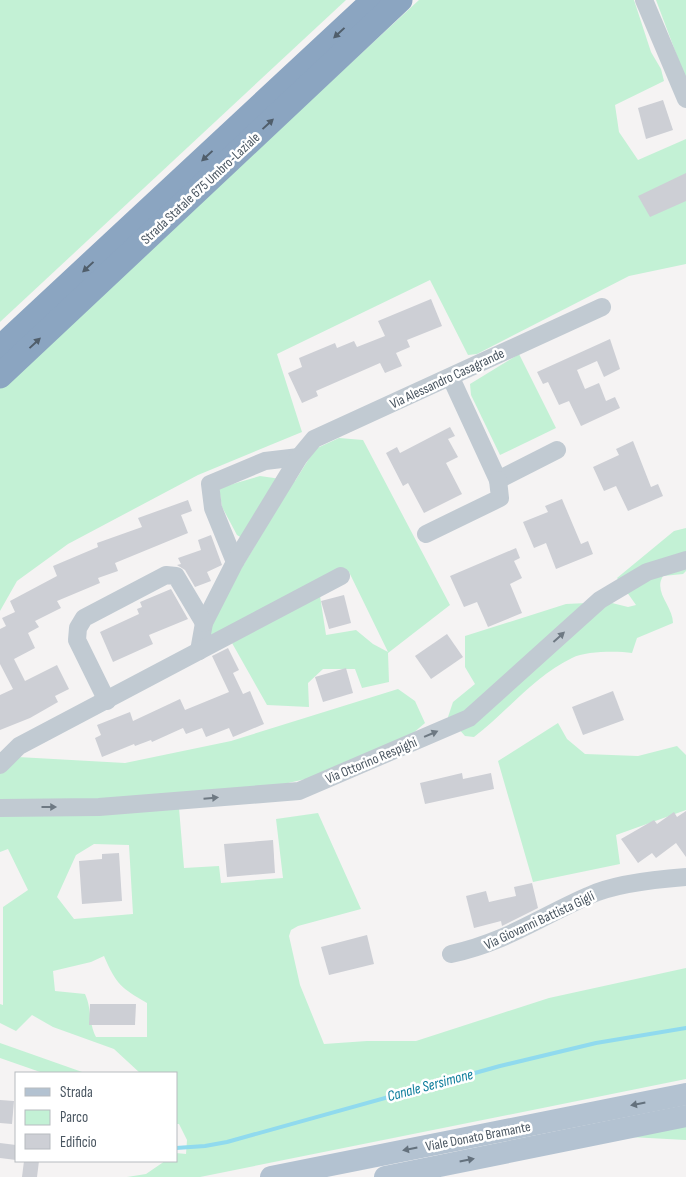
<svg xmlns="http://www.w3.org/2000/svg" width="686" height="1177" font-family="'Sofia Sans Condensed',sans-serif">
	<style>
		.green { fill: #c3f1d5; fill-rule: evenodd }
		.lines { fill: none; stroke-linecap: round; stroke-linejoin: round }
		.stream { stroke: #90daee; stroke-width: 4 }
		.building { fill: #cdcfd5 }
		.minor { stroke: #c1cad2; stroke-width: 18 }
		.major { stroke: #b3c2d1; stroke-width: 22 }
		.highway { stroke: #8ba5c1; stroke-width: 25 }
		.oneway { fill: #505e6b }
		.oneway2 { fill: #6e7983 }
		.oneway3 { fill: #64717d }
		.labels { text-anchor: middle; stroke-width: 5; stroke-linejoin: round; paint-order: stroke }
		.street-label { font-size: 14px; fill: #4a5661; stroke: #fff }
		.water-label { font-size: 15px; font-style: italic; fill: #0c7c9b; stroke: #fff }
	</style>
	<rect width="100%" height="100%" fill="#f5f3f3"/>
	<g class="green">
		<polygon points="0,0 346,0 0,322"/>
		<polygon points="419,0 634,0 651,52 661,69 664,81 615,105 619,132 638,160 686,139 686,264 629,276 477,354 468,355 430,280 277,354 302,432 198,475 68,544 17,581 0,611 0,387"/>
		<polygon points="656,0 686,0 686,80"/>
		<polygon points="519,354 556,428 500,455 471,395 470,384"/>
		<polygon points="339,438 363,440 450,605 388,653 389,682 362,688 355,669 323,669 308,683 309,707 267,705 232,643 320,596 326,635 356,630 373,644 388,652 349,572 212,638 209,632 222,600 255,546 237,535 222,507 219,488 260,476 295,481 315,449"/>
		<path d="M686,528v43l-3,3 -20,2c-10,16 10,30 10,47l-36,15 -5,15c-15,-2 -46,-2 -60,5 -38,18 -65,54 -98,79l-9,-1 -17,-19 5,-15 22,-18 -10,-17v-31l101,-32 42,-2 20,5 8,-2 -19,-27 57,-47z"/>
		<path d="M398,689l17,12 10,22 -13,11 -102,44 -131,30 5,60 35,-2 2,17 62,-5 -7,-59 42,-6 43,96 -63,17 -7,4 -2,6 11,49 24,59 43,-3h49l133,-43 137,-30v111l-486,98h-73l19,-3 19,-13h11v-8l10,1 1,-14 -8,-16h-3v-51h-36l-26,-24 -61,-22 -21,-12 -16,16 -16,-8v-19l3,1v-98l25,-17 -20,-41 -8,3v-96l125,7 106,-22zM94,844l35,1 4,69 -59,5 -17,-22 19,-42zM104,956c12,28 17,32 43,47v34h-51c-8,-16 -4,-28 -11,-43l-30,-3 -2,-20 38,-9z"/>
		<polygon points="558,723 567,739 585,754 638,756 677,746 686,755 686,810 616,835 620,864 533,882 498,761"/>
		<polygon points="0,1043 85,1073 43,1073 0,1058"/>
		<polygon points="686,1121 686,1140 630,1137"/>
	</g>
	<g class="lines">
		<polyline class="stream" points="176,1148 205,1146 227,1142 500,1066 596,1043 686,1028"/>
	</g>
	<g class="building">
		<polygon points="663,100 673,130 646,139 638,108"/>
		<polygon points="686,173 686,201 650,217 638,196"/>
		<polygon points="431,299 442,326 407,340 410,347 396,353 402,366 385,373 380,363 316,391 318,396 302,403 288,373 302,367 299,358 335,343 337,348 354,341 357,347 385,336 378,321"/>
		<polygon points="610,339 620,369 604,377 597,361 577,370 585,389 599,383 606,401 615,397 620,408 581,426 569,401 559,405 548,382 543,384 537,372"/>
		<polygon points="450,427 455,436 448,439 458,457 446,463 462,494 424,513 408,483 403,486 386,453 397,447 400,453"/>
		<polygon points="633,441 651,487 658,484 663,496 628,511 616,486 604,491 593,467 619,455 616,449"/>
		<polygon points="562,499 581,544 588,541 593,554 556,569 546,543 534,548 523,522 548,512 545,506"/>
		<polygon points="188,500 192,511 181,515 188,533 115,563 118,571 98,578 100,583 57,601 61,608 35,621 39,627 28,633 35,648 14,659 25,681 57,665 69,689 55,696 58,702 30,718 0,730 0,695 13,689 0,664 0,629 6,626 2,618 15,612 10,601 57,576 53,566 98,547 97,543 142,527 138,518"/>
		<polygon points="211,535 222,565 207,572 211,581 195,587 185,570 177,565 181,564 178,558 201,550 198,540"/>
		<polygon points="516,548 520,558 514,561 522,578 510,584 522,613 488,627 477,602 464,607 450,576"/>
		<polygon points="171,589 188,619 149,635 153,644 113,662 100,632 139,614 137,609 142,607 140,602"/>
		<polygon points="344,595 351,623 329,629 321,601"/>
		<polygon points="447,634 463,657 431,679 415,656"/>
		<polygon points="228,648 239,670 233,673 243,694 250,691 264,724 233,737 229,728 206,737 202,728 186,734 183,728 152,742 151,740 135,746 134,744 102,757 95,738 101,735 97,725 130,712 133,721 180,699 185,710 229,692 212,656"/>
		<polygon points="346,668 353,693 323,702 315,677"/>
		<polygon points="613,691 624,720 583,735 572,707"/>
		<polygon points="462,773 463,779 491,773 494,789 425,804 420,783"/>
		<polygon points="686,811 686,857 676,843 656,858 652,853 638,863 621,839 654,820 657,824 674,812 677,817"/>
		<polygon points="273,840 275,873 227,877 224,844"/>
		<polygon points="119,853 122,901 82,904 79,861 102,859 102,854"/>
		<polygon points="532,883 538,908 502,926 501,921 474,928 466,896 486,891 489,902 516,896 514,887"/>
		<polygon points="367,935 374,964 329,975 321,947"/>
		<polygon points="90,1004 136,1004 135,1025 89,1025"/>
		<polygon points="0,1100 14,1101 12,1124 0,1123"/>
		<polygon points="0,1143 16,1145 16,1160 0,1158"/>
		<polygon points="24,1161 39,1161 37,1177 22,1177"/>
	</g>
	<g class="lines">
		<g class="minor">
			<polyline points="644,0 686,99"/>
			<polyline points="451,378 498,480 557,450"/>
			<polyline points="426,534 500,498 498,480"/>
			<polyline points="235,562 213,508 210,484 265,461 299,457"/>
			<polyline points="199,651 204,623 235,562 299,457 314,439 602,307"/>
			<polyline points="107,701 77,640 78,628 84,618 166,575 176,576 204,623"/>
			<polyline points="0,765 19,746 341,576"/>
			<polyline points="0,808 99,807 299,791 469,718 600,600 647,572 686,560"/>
			<path d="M451,954c55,-12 87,-36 137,-58 25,-12 71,-17 98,-19"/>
		</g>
		<g class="major">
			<polyline points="271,1177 686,1094"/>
			<polyline points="385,1177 686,1116"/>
		</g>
		<g class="highway">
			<polyline points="0,348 374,0"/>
			<polyline points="0,376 400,0"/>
		</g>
	</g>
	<defs><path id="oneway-solid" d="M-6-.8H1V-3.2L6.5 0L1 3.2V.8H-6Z" transform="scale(1.25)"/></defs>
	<g class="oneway">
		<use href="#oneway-solid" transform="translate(339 33) rotate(137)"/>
		<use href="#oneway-solid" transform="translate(268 124) rotate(-43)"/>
		<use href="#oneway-solid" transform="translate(207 156) rotate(137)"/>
		<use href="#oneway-solid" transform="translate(88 267) rotate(137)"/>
		<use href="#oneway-solid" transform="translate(35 343) rotate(-43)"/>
	</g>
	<g class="oneway2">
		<use href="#oneway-solid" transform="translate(559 637) rotate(-42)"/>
		<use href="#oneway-solid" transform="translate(431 734) rotate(-23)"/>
		<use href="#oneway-solid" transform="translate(211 798) rotate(-5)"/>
		<use href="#oneway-solid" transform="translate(49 807)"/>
	</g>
	<g class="oneway3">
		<use href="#oneway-solid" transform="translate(638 1104) rotate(169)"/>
		<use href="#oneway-solid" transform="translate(410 1149) rotate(169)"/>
		<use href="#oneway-solid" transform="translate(467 1160) rotate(-11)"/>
	</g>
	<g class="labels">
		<g class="street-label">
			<text transform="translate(200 188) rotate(-43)" y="5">Strada Statale 675 Umbro-Laziale</text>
			<text transform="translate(447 378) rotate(-25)" y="5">Via Alessandro Casagrande</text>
			<text transform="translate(371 760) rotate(-23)" y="5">Via Ottorino Respighi</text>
			<text transform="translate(539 920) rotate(-25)" y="5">Via Giovanni Battista Gigli</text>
			<text transform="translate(478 1136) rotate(-11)" y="5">Viale Donato Bramante</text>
		</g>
		<g class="water-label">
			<text transform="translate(430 1085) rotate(-15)" y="5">Canale Sersimone</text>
		</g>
	</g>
	<rect x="15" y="1072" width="162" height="90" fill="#ffffff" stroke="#b7bbc0"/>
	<rect x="25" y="1088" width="25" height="8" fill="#b3c2d1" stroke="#b7bbc0"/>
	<text x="60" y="1097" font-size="15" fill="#4a5661">Strada</text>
	<rect x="25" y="1110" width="25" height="15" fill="#c3f1d5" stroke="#b7bbc0"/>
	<text x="60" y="1122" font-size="15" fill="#4a5661">Parco</text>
	<rect x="25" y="1134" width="25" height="15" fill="#cdcfd5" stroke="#b7bbc0"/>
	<text x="60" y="1147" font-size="15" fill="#4a5661">Edificio</text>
</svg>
